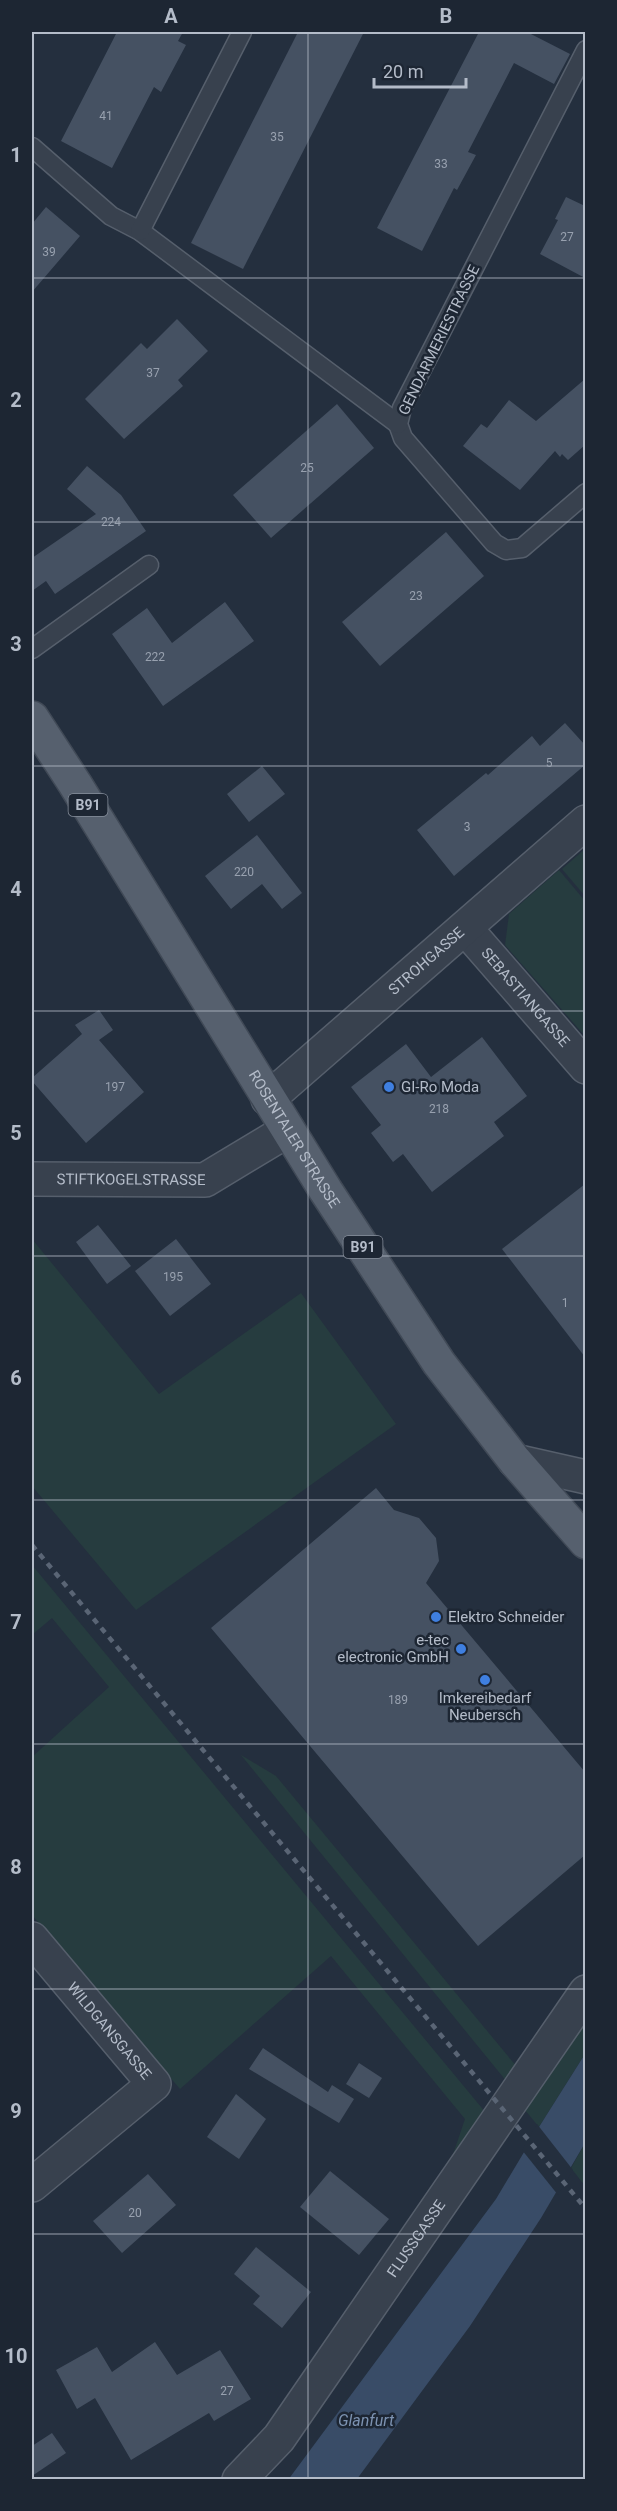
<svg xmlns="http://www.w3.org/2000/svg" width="617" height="2511" font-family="Roboto,sans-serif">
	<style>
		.green { fill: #263c3f }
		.water { fill: #394c67 }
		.pier { fill: #242f3e }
		.building { fill: #455162 }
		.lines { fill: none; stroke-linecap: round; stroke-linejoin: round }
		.service-casing { stroke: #565f6c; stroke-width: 21 }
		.minor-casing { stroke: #565f6c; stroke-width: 36 }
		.primary-casing { stroke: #414a57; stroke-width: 36 }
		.service { stroke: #38414e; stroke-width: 18 }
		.minor { stroke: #38414e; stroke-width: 33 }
		.primary { stroke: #56606e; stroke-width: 33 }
		.rail { stroke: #5a6575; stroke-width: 4.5; stroke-dasharray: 6 6; stroke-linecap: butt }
		.grid { fill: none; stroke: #b4bcc9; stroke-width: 1.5; stroke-opacity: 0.55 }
		.shop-dot { fill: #3f7fe0; stroke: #1d2633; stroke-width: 2 }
		.labels { text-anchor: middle; stroke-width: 5; stroke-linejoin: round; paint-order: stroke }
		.number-label { font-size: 12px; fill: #98a1af }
		.shield { fill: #1d2633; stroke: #878f9c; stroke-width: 1.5 }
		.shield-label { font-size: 14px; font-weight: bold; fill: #b4bcc9 }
		.street-label { font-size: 15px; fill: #b4bcc9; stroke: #1d2633 }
		.poi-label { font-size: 15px; fill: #b4bcc9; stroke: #1d2633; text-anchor: start }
		.water-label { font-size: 16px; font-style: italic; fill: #7c92b1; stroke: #1d2633 }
		.neatline { fill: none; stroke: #b4bcc9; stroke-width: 2 }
		.grid-label { font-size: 20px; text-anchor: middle; font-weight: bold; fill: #b4bcc9 }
	</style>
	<rect width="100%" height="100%" fill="#242f3e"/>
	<g class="green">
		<polygon points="585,849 585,896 562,869"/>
		<polygon points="559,870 585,901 585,1036 505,945 509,914"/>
		<polygon points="32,1239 159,1394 301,1293 396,1424 136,1610 32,1486"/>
		<polygon points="32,1565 486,2113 450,2163 465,2119 331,1956 180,2089 32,1915 32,1757 109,1687 52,1618 32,1635"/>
		<polygon points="241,1755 276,1776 517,2067 507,2082"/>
		<polygon points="585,2020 585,2054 539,2127 525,2110"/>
		<polygon points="585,2143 585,2186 571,2168"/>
	</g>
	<polygon class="water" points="585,2054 585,2143 541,2218 470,2326 357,2479 288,2480 496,2199 539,2127"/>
	<polygon class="pier" points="537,2124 573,2170 558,2195 522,2150"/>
	<g class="building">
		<polygon points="117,32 183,32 178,41 186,45 161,92 154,87 112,168 61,141"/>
		<polygon points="298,32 364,32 243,269 191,243"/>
		<polygon points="479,32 527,32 570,54 554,84 514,63 468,152 476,155 457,190 454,188 422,251 377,228"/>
		<polygon points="566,197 585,206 585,278 540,254 558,220 555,219"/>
		<polygon points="46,207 80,236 32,292 32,224"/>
		<polygon points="177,319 208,351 178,380 183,386 124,439 85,399 141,343 147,349"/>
		<polygon points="585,379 585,445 568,460 562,454 560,457 555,451 520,490 463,446 481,424 487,428 509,400 536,421"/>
		<polygon points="337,404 374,448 271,538 233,495"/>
		<polygon points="87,466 121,495 146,531 55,594 46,581 32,591 32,558 96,514 67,489"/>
		<polygon points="446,532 484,576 380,666 342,622"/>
		<polygon points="225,602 254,641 163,706 112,634 147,608 172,643"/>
		<polygon points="565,723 585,745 585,765 454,876 417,830 486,773 488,775 532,736 540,746"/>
		<polygon points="262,766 285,794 249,822 227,794"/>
		<polygon points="257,835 302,893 282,909 262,884 231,909 205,876"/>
		<polygon points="99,1010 113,1030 99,1040 144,1092 86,1143 32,1081 32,1078 82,1034 75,1025"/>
		<polygon points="482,1037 527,1096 494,1122 504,1136 432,1192 403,1154 393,1162 371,1133 381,1125 351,1087 406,1044 431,1077"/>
		<polygon points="585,1184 585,1357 502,1249"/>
		<polygon points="98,1225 131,1266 107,1284 76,1242"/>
		<polygon points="176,1239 211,1284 170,1316 135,1271"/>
		<polygon points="376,1488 394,1510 419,1518 436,1538 439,1561 426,1583 585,1772 585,1855 478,1946 211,1628"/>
		<polygon points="263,2048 328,2092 332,2085 354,2099 339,2123 249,2069"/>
		<polygon points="359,2063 382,2078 369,2098 346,2084"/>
		<polygon points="236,2094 266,2119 239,2159 207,2137"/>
		<polygon points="330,2171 389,2219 359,2255 300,2207"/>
		<polygon points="148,2174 176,2205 122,2253 93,2221"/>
		<polygon points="256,2247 311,2292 282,2328 253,2304 260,2296 234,2274"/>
		<polygon points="155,2342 177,2375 220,2350 251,2399 214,2421 209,2413 131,2460 95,2398 77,2409 56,2370 97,2347 112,2372"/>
		<polygon points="52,2433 66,2453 32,2476 32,2446"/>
	</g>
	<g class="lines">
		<g class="service-casing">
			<g id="service">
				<polyline points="586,50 402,408 398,424 403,438 494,543 506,550 522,548 586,493"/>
				<polyline points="32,147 111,216 140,231 398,424"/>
				<polyline points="140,231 242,32"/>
				<polyline points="32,649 149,565"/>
			</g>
		</g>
		<g class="minor-casing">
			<g id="minor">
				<path id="s1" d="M465,928l121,139"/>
				<path id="s2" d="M268,1099l318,-277"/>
				<path id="s3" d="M32,1179l173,1 83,-50"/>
				<polyline points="515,1461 586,1477"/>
				<path id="s4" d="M32,1939l122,145 -122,101"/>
				<path id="s5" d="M239,2480l40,-42 307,-446"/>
			</g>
		</g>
		<g class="primary-casing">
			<g id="primary">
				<path id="s6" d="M32,718l43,66 251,407 113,172 76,98 71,81"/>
			</g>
		</g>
		<use href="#service" class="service"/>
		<use href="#minor" class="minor"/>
		<use href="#primary" class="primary"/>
		<polyline class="rail" points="32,1545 586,2209"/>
	</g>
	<path class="grid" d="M308,32v2448M32,278h554M32,522h554M32,766h554M32,1011h554M32,1256h554M32,1500h554M32,1744h554M32,1989h554M32,2234h554"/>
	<g class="shop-dot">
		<circle cx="389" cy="1087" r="6"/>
		<circle cx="436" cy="1617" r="6"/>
		<circle cx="461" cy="1649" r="6"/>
		<circle cx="485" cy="1680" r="6"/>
	</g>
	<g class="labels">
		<g class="number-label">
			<text x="106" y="120">41</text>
			<text x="277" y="141">35</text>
			<text x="441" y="168">33</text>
			<text x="567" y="241">27</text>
			<text x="49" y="256">39</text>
			<text x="153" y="377">37</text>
			<text x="307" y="472">25</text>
			<text x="111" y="526">224</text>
			<text x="416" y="600">23</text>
			<text x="155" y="661">222</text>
			<text x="549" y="767">5</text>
			<text x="467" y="831">3</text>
			<text x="244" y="876">220</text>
			<text x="115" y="1091">197</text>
			<text x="439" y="1113">218</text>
			<text x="173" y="1281">195</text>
			<text x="565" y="1307">1</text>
			<text x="398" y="1704">189</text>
			<text x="135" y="2217">20</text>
			<text x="227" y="2395">27</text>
		</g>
		<g class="shield">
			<rect x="68.5" y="794" width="39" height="22" rx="4.5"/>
			<rect x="343.5" y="1236" width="39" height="22" rx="4.5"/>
		</g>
		<g class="shield-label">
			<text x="88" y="810">B91</text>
			<text x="363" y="1252">B91</text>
		</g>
		<g class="street-label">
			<text transform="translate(439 340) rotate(-64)" y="5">GENDARMERIESTRASSE</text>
			<text dy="5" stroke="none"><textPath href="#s2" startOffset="210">STROHGASSE</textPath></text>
			<text dy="5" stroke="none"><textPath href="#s1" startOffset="92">SEBASTIANGASSE</textPath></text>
			<text dy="5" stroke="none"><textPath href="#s6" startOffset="496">ROSENTALER STRASSE</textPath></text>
			<text dy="5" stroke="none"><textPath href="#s3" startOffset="99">STIFTKOGELSTRASSE</textPath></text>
			<text dy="5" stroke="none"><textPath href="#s4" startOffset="120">WILDGANSGASSE</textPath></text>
			<text dy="5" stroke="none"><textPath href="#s5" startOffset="300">FLUSSGASSE</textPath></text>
		</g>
		<g class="poi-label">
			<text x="401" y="1092">GI-Ro Moda</text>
			<text x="448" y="1622">Elektro Schneider</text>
			<text x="449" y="1645" text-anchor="end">e-tec<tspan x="449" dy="17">electronic GmbH</tspan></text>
			<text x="485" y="1703" text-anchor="middle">Imkereibedarf<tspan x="485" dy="17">Neubersch</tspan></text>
		</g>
		<g class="water-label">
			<text x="366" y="2426">Glanfurt</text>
		</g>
	</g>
	<rect width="617" height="2511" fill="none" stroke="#1d2633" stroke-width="66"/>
	<path d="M374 78v9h92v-9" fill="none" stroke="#b4bcc9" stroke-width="3"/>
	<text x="383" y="78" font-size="18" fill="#b4bcc9" stroke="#1d2633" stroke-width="4.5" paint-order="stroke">20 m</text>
	<rect x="33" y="33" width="551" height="2445" class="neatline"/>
	<g class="grid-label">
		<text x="171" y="23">A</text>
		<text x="446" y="23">B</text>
		<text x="16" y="162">1</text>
		<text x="16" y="407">2</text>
		<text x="16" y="651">3</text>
		<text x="16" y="896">4</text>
		<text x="16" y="1140">5</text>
		<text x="16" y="1385">6</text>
		<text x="16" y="1629">7</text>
		<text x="16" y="1874">8</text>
		<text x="16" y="2118">9</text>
		<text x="16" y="2363">10</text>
	</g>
</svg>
